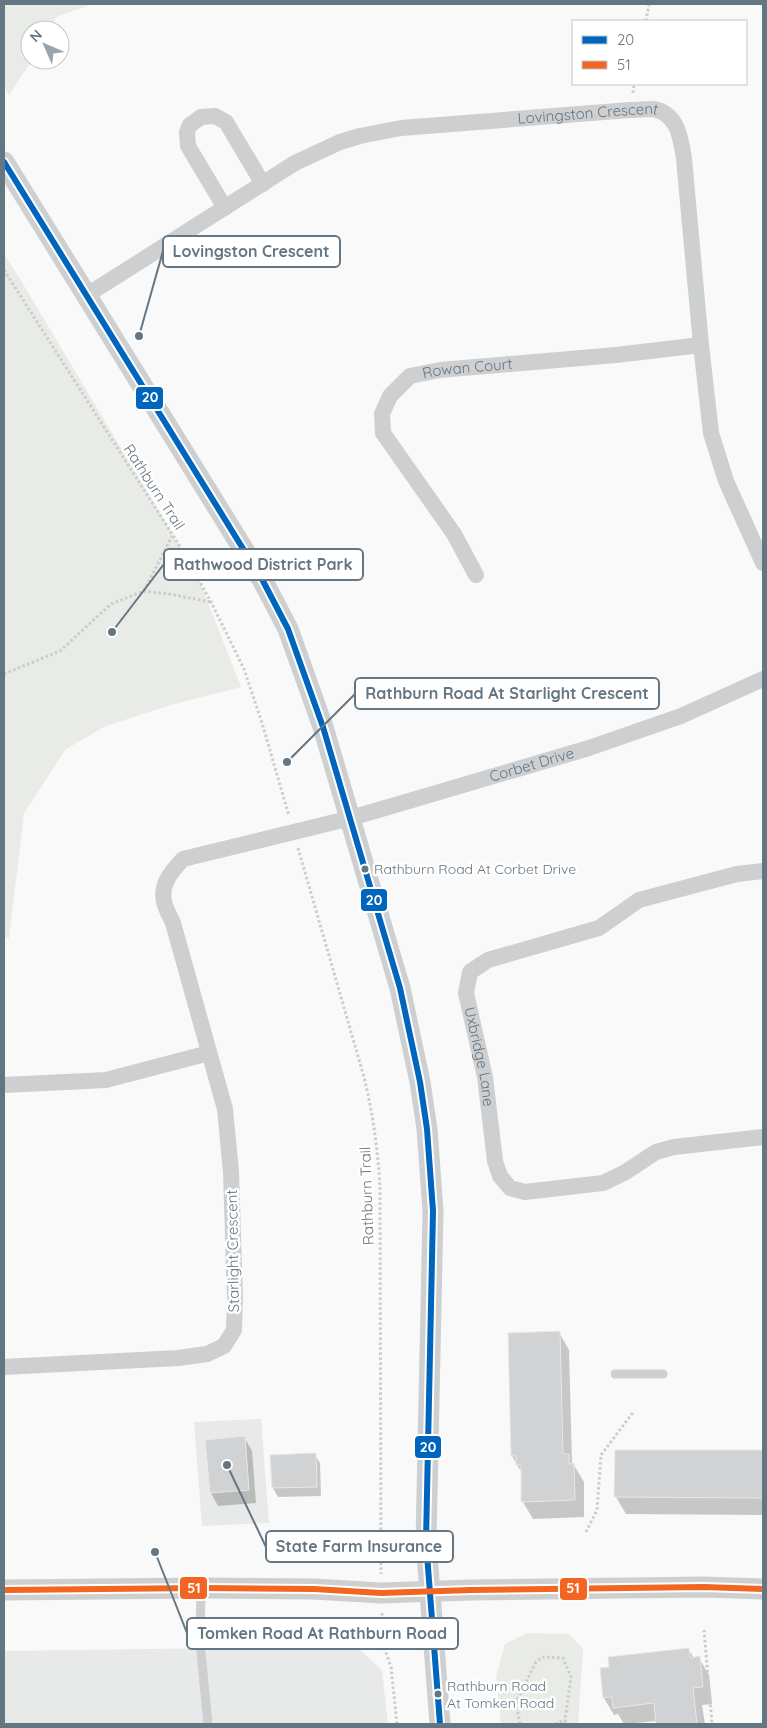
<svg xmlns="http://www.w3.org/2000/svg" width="767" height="1728" font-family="Quicksand,sans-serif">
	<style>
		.built { fill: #e8e9e9 }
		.green { fill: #e8ebe6 }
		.shadow { fill: #0003 }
		.building { fill: #d0d2d3; stroke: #e8e8e8 }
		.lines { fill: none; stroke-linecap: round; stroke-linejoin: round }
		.path { stroke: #cbcccd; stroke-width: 3; stroke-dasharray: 2.5 2.5; stroke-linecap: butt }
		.service { stroke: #cecfd0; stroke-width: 9 }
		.minor { stroke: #cecfd0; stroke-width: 16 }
		.tertiary { stroke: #cecfd0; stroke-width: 21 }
		.bus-1-casing { stroke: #fff; stroke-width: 10 }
		.bus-2-casing { stroke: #fff; stroke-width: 10 }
		.bus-1 { stroke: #0065bd; stroke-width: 6 }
		.bus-2 { stroke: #f26522; stroke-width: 6 }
		.bus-dot { fill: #657683; stroke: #fff; stroke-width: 2 }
		.labels { text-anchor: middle; stroke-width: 5; stroke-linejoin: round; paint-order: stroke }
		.bus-label { font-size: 14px; fill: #657683; stroke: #fff; text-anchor: start }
		.street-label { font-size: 15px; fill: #657683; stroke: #fff }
		.leader { fill: none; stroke: #657683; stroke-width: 2 }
		.callout-dot { fill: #657683; stroke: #fff; stroke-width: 2 }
		.callout { fill: #fff; stroke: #657683; stroke-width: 2 }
		.callout-label { font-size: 16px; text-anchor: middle; font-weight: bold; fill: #657683 }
		.line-badge { stroke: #fff; stroke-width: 2 }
		.badge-label { font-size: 14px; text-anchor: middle; font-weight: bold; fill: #fff }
	</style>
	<rect width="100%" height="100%" fill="#f9f9f9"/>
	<g class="built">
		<polygon points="261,1419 269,1523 202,1526 194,1422"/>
		<polygon points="356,1646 382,1670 388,1724 4,1724 4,1651"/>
	</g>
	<g class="green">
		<polygon points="4,4 92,4 56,17 50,30 30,30 30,60 32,60 9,95 4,86"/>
		<polygon points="4,254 20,279 198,577 241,687 171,705 106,726 66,749 24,813 9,938 4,938"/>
		<polygon points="527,1633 569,1634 583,1649 578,1724 501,1724 496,1677 505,1644"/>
	</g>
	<g class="shadow">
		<polygon points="559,1332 569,1350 572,1462 584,1482 584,1517 533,1519 523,1502 522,1473 512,1456"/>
		<polygon points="244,1437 252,1451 256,1503 218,1506 211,1493"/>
		<polygon points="616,1451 763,1451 763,1515 626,1514 616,1497"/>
		<polygon points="315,1455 320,1463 321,1496 278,1497 273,1488"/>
		<polygon points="688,1649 694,1658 699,1658 709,1675 712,1704 702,1705 705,1724 658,1724 657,1721 624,1724 618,1714 614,1715 604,1698"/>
	</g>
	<g class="building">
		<polygon points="560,1331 563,1454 569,1454 569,1464 574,1463 575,1500 521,1502 521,1465 516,1465 516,1456 511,1456 508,1333"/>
		<polygon points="245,1436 249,1490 210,1493 205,1440"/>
		<polygon points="615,1450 763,1450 763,1498 614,1497"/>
		<polygon points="316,1453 317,1487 272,1488 270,1455"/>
		<polygon points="689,1648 690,1658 700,1656 703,1687 693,1688 697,1724 656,1724 654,1703 613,1708 612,1697 603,1698 600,1668 609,1667 608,1657"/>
	</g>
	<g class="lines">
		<g class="path">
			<polyline points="646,21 649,4"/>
			<polyline points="633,93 634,84"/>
			<polyline points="4,270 181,548 211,602 244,669 262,723 289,816"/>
			<polyline points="144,591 172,536"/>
			<polyline points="4,674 60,651 111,604 144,591 169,594 211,602"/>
			<path d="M298,848l66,229c9,37 14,73 16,111l1,386"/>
			<polyline points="586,1532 597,1510 601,1455 634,1411"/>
			<polyline points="382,1613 383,1644 391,1667 397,1724"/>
			<polyline points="704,1630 712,1724"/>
			<polyline points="520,1724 516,1702 536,1662 542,1657 563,1658 571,1677 565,1720 566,1724"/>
			<polyline points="555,1724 565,1720"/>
		</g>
		<g class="service">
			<polyline points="615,1374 663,1374"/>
			<polyline points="201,1588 200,1642 208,1724"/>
		</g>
		<g class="minor">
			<polyline points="225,208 188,146 187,132 190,125 201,117 215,116 226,122 263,184"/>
			<path id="s1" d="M87,295l208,-132 45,-21 20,-6 41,-8 229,-18c7,0 16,-1 23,-1 25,4 28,30 31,50l17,186 10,88 15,48 37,82"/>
			<path id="s2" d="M476,575l-22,-41 -71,-101 -1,-19 8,-18 20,-20 30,-6 176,-15 85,-10"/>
			<path id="s3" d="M763,871l-26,3 -98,26 -40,28 -111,32 -18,12 -4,21 19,84 10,84 5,15 10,12 15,4 78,-9 21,-10 32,-21 18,-5 89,-10"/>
			<polyline points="4,1085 106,1080 209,1053"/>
			<path id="s4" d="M4,1367l174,-9 29,-4 17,-8 10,-16 1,-31 -4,-127 -6,-63 -52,-186c-3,-7 -8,-15 -9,-22 -4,-17 8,-30 19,-42l168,-41 238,-70 92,-32 82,-37"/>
		</g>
		<g class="tertiary">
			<polyline points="4,162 263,581 288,629 323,727 400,988 420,1082 427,1129 433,1211 426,1541 440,1724"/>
			<polyline points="4,1590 201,1588 314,1589 381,1593 471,1590 704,1587 763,1589"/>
		</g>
		<g class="bus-1-casing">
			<polyline id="bus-1" points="4,162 263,581 288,629 323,727 400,988 420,1082 427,1129 433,1211 426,1541 440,1724"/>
		</g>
		<g class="bus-2-casing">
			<polyline id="bus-2" points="4,1590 201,1588 314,1589 381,1593 471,1590 704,1587 763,1589"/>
		</g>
		<use href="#bus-1" class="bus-1"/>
		<use href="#bus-2" class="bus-2"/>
	</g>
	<g class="bus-dot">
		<circle cx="365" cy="869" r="4.5"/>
		<circle cx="438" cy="1694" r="4.5"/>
	</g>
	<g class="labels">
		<g class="bus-label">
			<text x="374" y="874">Rathburn Road At Corbet Drive</text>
			<text x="447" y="1691">Rathburn Road<tspan x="447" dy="17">At Tomken Road</tspan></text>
		</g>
		<g class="street-label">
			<text dy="5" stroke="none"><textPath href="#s1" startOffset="546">Lovingston Crescent</textPath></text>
			<text dy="5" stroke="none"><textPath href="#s2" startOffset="295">Rowan Court</textPath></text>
			<text transform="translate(154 487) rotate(57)" y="5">Rathburn Trail</text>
			<text dy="5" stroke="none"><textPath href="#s4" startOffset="1089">Corbet Drive</textPath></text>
			<text dy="5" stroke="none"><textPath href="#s3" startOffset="400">Uxbridge Lane</textPath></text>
			<text transform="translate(367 1196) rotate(-92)" y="5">Rathburn Trail</text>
			<text transform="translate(233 1251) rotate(-91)" y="5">Starlight Crescent</text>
		</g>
	</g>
	<path class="leader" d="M139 336L163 251M112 632L164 564M287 762L355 694M227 1465L266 1547M155 1552L187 1633"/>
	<g class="callout-dot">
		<circle cx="139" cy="336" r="5"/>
		<circle cx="112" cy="632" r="5"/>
		<circle cx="287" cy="762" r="5"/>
		<circle cx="227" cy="1465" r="5"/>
		<circle cx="155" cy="1552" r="5"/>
	</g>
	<g class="callout">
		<rect x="163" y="236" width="177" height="31" rx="5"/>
		<rect x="164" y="549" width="199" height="31" rx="5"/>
		<rect x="355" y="678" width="304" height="31" rx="5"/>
		<rect x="266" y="1531" width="187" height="31" rx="5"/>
		<rect x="187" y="1618" width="271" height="31" rx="5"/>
	</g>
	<g class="callout-label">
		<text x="251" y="257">Lovingston Crescent</text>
		<text x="263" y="570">Rathwood District Park</text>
		<text x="507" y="699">Rathburn Road At Starlight Crescent</text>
		<text x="359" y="1552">State Farm Insurance</text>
		<text x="322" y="1639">Tomken Road At Rathburn Road</text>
	</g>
	<g class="line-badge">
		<rect x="135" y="386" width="29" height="24" rx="5" fill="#0065bd"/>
		<rect x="360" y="888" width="28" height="24" rx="5" fill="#0065bd"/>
		<rect x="414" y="1435" width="28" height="24" rx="5" fill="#0065bd"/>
		<rect x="179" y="1576" width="29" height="24" rx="5" fill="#f26522"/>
		<rect x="559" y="1577" width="29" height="24" rx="5" fill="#f26522"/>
	</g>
	<g class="badge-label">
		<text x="150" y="402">20</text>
		<text x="374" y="905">20</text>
		<text x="428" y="1452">20</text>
		<text x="194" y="1593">51</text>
		<text x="573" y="1593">51</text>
	</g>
	<rect width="767" height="1728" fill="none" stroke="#657683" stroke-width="10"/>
	<rect x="572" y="20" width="175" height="65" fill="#ffffff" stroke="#c1c8cd"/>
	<rect x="582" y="36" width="25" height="8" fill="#0065bd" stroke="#c1c8cd"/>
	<text x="617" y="45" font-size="15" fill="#657683">20</text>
	<rect x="582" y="61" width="25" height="8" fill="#f26522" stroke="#c1c8cd"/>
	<text x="617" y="70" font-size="15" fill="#657683">51</text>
	<g transform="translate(45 45) rotate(315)"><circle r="24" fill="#ffffff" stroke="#c1c8cd"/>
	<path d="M0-4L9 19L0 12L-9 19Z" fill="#99a4ac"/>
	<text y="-8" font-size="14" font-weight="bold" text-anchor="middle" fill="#657683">N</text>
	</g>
</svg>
